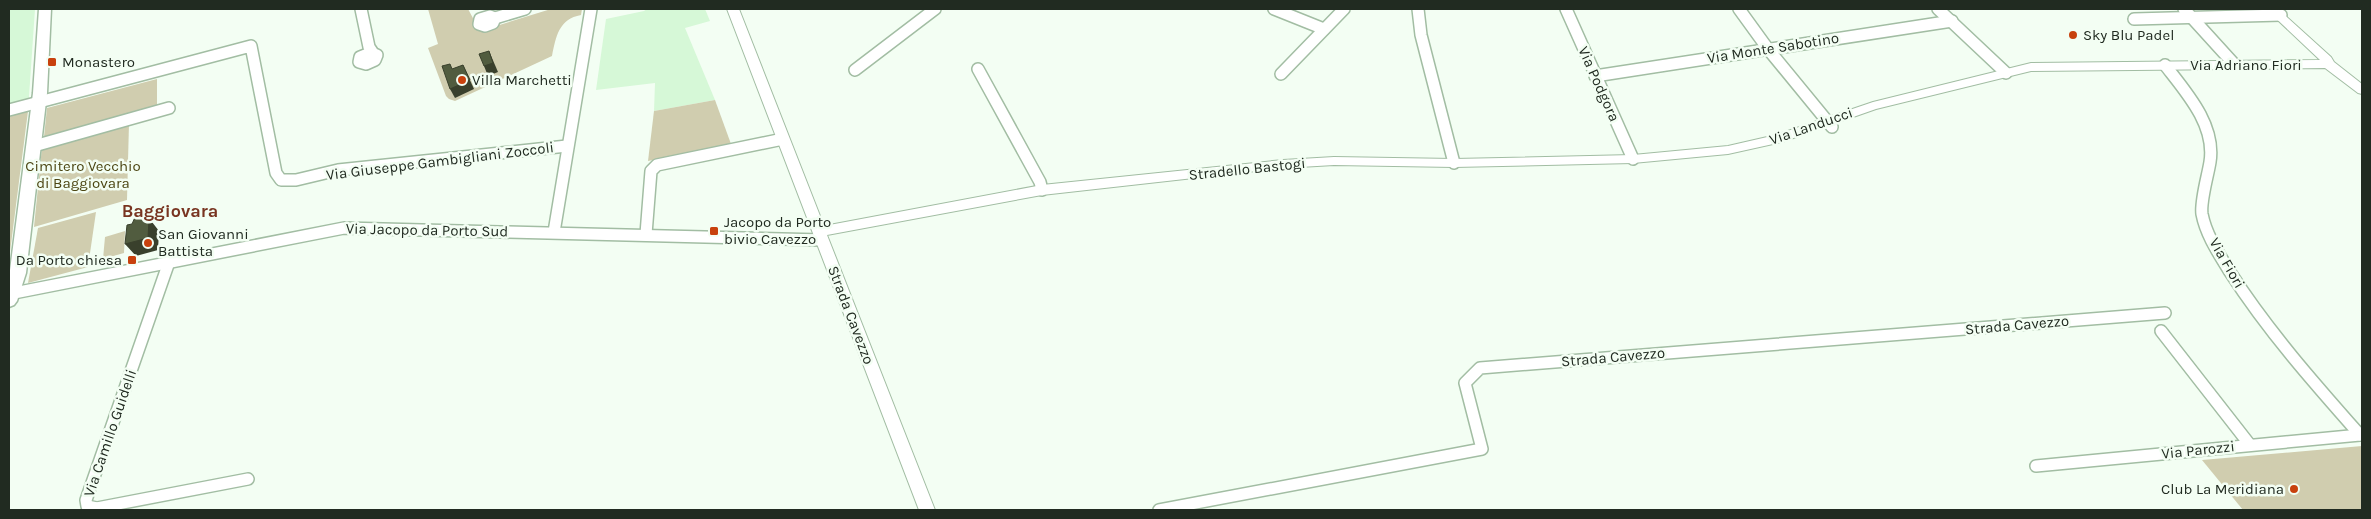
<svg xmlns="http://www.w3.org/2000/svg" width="2371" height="519" font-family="Karla,sans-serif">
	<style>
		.built { fill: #d6f8d7 }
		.green { fill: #d0cdaf }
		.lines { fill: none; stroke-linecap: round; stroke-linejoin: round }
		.minor-casing { stroke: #a2bda3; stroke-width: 14 }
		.tertiary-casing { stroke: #a2bda3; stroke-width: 2 }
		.secondary-casing { stroke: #a2bda3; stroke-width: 3 }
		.minor { stroke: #fff; stroke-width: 11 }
		.tertiary { fill: #fff; fill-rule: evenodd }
		.secondary { fill: #fff; fill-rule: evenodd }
		.shaded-wall { fill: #39402c }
		.building { fill: #515c3f; stroke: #39402c }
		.poi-dot { fill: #c8410d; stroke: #f3fef3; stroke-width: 2 }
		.labels { text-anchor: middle; stroke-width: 5; stroke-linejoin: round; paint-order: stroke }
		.poi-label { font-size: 15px; fill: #212b21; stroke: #f3fef3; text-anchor: start }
		.street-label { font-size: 15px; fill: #212b21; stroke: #f3fef3 }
		.park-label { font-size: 15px; fill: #4c4613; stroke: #f3fef3 }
		.quarter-label { font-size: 18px; font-weight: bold; fill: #783420; stroke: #f3fef3 }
	</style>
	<rect width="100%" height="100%" fill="#f3fef3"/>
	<g class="built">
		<polygon points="9,9 35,9 28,111 9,116"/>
		<polygon points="647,9 705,9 710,21 685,28 715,100 654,111 655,83 596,90 606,19 644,11"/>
	</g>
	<g class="green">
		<path d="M428,9h40l12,22 71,-22h31l-1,6c-22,4 -25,21 -29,41l-97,45 -6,-2 -3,-3 -18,-48 10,-4z"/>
		<polygon points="157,79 157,110 56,138 44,137 47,108"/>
		<polygon points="715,100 731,144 648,161 654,111"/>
		<polygon points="28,111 9,260 9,116"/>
		<polygon points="129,123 127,200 34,227 42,147"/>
		<polygon points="96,212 88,267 28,283 38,228"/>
		<polygon points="125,231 124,253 103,259 105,237"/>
		<polygon points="2362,446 2362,510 2243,510 2202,460"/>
	</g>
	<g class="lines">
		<g class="minor-casing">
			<g id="minor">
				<polyline points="361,9 369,47 373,53"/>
				<polyline points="1274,9 1324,29"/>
				<polyline points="1418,9 1421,35 1454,163"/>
				<polyline points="1566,9 1633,159"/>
				<polyline points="1739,9 1768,49 1832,127"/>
				<polyline points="1938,9 2006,73"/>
				<polyline points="2184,9 2234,64"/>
				<polygon points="490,16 495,18 493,23 485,26 479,24 480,19"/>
				<polyline points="495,18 525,9"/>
				<polyline points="2134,19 2281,15"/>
				<polygon points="370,53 377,55 375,60 366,64 359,62 360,57"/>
				<path d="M2165,65c21,27 51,60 45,97 -2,13 -10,40 -8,52 4,21 17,40 28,58 38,59 84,111 130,163"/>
				<polyline points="978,69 1040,182 1042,190"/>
				<polyline points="855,70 935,9"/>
				<polyline points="1281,74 1344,9"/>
				<polyline points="1595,76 1952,21"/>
				<polyline points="9,110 251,46 276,173 281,180 296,180 338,170 567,146"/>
				<polyline points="34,146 169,108"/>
				<polyline points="554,232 591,9"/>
				<polyline points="646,234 651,171 657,165 783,139"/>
				<polyline points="169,262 86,500 87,506 97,508 248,479"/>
				<polyline points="9,294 344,228 822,240"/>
				<polyline points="2161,331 2250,445"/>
				<polyline points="2036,466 2360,435"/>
				<polyline points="1159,510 1482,449 1465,383 1480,368 2165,313"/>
			</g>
		</g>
		<g class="tertiary-casing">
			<polygon id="tertiary" points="727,9 739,9 824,226 1042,185 1283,160 1334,157 1454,159 1633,155 1728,146 1776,135 1873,102 2031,63 2320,60 2266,9 2278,9 2331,57 2334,62 2362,84 2362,94 2358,93 2325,68 2031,71 1876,109 1782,142 1728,154 1633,163 1454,167 1334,165 1283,168 1042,195 827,235 935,510 919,510"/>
		</g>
		<g class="secondary-casing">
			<polygon id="secondary" points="39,9 51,9 47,93 26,273 17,301 14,305 9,307 9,278 33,93"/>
		</g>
		<use href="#minor" class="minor"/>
		<use href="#tertiary" class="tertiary"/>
		<use href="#secondary" class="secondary"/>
	</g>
	<g class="shaded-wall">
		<polygon points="489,51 498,72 488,76 484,66"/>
		<polygon points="463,65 474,89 455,98 450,89"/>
		<polygon points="145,213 159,231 158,250 136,256 125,244 146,220"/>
	</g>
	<g class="building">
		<polygon points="489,51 493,63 484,66 479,54"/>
		<polygon points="450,64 452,69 463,65 470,80 450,89 442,66"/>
		<polygon points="145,213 146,220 149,219 148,238 125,244 127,225 132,224 136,215"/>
	</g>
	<g class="poi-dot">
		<circle cx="2073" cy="35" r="5"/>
		<rect x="47" y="57" width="10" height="10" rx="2.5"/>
		<circle cx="462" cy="80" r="5"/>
		<rect x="709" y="226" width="10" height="10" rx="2.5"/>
		<circle cx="148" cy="243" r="5"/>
		<rect x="127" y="255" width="10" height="10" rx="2.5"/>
		<circle cx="2294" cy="489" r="5"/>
	</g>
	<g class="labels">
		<g class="poi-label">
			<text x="2083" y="40">Sky Blu Padel</text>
			<text x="62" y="67">Monastero</text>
			<text x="472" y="85">Villa Marchetti</text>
			<text x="724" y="227">Jacopo da Porto<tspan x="724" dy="17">bivio Cavezzo</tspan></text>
			<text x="158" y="239">San Giovanni<tspan x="158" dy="17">Battista</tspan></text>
			<text x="122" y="265" text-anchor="end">Da Porto chiesa</text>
			<text x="2284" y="494" text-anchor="end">Club La Meridiana</text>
		</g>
		<g class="street-label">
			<text transform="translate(1773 48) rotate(-9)" y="5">Via Monte Sabotino</text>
			<text x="2246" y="70">Via Adriano Fiori</text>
			<text transform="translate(1599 84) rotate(66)" y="5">Via Podgora</text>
			<text transform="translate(1811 126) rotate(-19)" y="5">Via Landucci</text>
			<text transform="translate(440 161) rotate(-7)" y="5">Via Giuseppe Gambigliani Zoccoli</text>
			<text transform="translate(1247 169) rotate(-6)" y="5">Stradello Bastogi</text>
			<text transform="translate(427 230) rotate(1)" y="5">Via Jacopo da Porto Sud</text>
			<text transform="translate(2227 263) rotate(60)" y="5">Via Fiori</text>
			<text transform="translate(851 315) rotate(69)" y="5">Strada Cavezzo</text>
			<text transform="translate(2017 325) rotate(-5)" y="5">Strada Cavezzo</text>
			<text transform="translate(1613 357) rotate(-5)" y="5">Strada Cavezzo</text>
			<text transform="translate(110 433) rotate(-71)" y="5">Via Camillo Guidelli</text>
			<text transform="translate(2198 450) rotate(-6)" y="5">Via Parozzi</text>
		</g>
		<g class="park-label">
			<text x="83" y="171">Cimitero Vecchio<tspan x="83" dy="17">di Baggiovara</tspan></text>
		</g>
		<g class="quarter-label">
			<text x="170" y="217">Baggiovara</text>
		</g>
	</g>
	<rect width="2371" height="519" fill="none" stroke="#212b21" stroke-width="20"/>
</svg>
